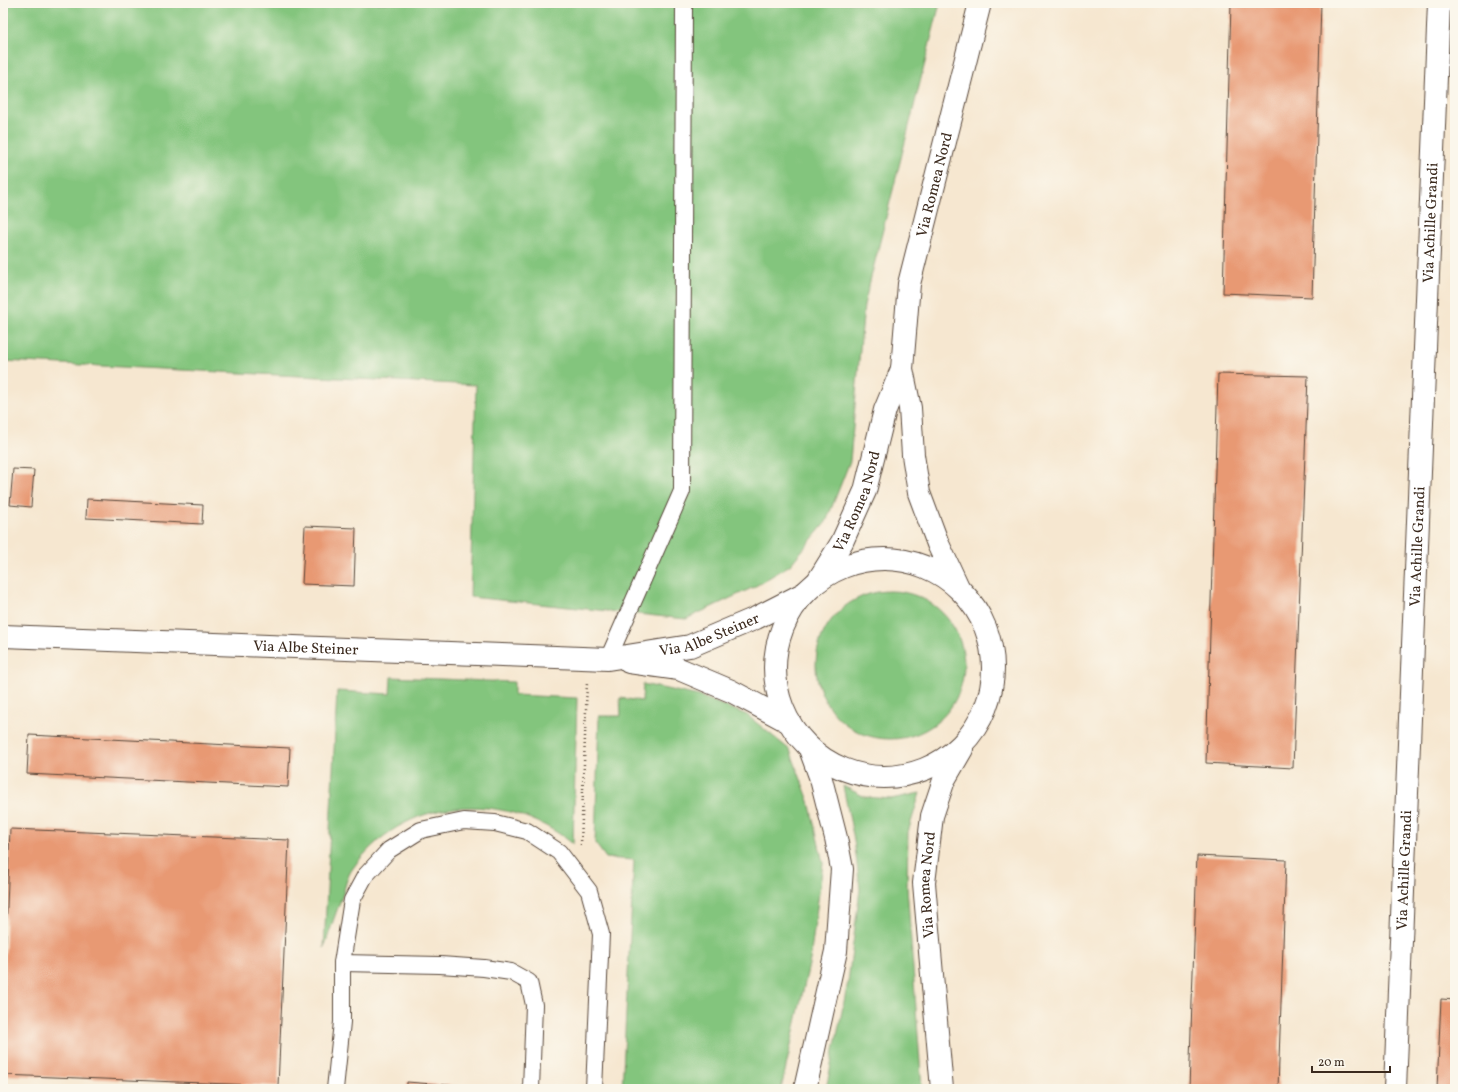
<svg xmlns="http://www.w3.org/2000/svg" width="1458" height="1092" font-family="Vollkorn,serif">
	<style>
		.green { fill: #83c57d; stroke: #5f784e }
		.building { fill: #e89973 }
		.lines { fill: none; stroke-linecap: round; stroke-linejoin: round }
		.lane-casing { stroke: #574639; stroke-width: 18 }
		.street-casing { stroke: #574639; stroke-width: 24 }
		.secondary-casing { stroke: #574639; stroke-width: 24 }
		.path { stroke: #574639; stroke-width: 2.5; stroke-dasharray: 1 3; stroke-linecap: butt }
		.lane { stroke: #fff; stroke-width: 16 }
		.street { stroke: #fff; stroke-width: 22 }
		.secondary { stroke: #fff; stroke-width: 22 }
		.labels { text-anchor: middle; stroke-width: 3; stroke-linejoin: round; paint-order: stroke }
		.street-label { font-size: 15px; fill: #3b2a1e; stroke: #fbf7ec }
	</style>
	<rect width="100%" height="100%" fill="#fbf7ec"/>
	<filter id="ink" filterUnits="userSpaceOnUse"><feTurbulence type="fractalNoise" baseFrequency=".025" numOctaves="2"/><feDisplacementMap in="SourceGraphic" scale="8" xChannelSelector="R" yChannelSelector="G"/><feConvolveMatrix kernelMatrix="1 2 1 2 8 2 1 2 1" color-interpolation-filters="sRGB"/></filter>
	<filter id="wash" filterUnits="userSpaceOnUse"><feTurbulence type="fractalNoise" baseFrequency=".012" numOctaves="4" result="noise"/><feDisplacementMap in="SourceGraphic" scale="16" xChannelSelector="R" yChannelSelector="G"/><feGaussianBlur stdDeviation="0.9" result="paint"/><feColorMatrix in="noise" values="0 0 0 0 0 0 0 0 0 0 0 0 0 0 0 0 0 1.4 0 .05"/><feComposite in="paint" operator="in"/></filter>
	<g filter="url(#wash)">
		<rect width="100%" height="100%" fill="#f6e7d0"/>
		<g class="green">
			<polygon points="3,3 940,3 864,305 850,461 826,522 790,565 754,587 686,619 470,597 476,385 3,361"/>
			<circle cx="890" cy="665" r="74"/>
			<path d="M391,677l123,5v13l63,3 -4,146c-69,-56 -170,-49 -222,27 -4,6 -6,16 -8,23 -7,18 -13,36 -19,54l13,-257 53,3z"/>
			<polygon points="643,684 699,696 747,715 790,750 809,801 823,863 810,960 781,1089 622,1089 634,860 606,858 595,843 599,716 621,716 620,698 642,701"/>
			<polygon points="843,786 865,797 891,799 920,793 908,832 907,887 922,1089 826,1089 848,982 860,889 854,840"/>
		</g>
		<g id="blocks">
			<g class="building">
				<polygon points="1231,3 1321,3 1312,297 1223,293"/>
				<polygon points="1218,374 1308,376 1293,768 1206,763"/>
				<polygon points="13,469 34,470 31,507 10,505"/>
				<polygon points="87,499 203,505 202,524 86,518"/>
				<polygon points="305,526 356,528 354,586 302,584"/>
				<polygon points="29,735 290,748 288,787 27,774"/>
				<polygon points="10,829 289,840 278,1086 3,1075 3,1011"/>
				<polygon points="1197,856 1286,860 1278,1089 1189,1089"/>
				<polygon points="1441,999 1455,1000 1455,1089 1437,1089"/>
				<polygon points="407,1082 458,1086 458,1089 407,1089"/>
			</g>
		</g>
	</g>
	<g filter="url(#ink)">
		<use href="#blocks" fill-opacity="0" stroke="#574639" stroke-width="1"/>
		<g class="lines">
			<g class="lane-casing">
				<g id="lane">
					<polyline points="608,659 682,491 684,3"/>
					<polyline points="342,963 440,965 484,968 511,972 529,982 534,1005 531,1089"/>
					<polyline points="335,1089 342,1022 342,963 352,900 365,876 389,850 421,830 464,821 495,823 527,831 559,852 589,891 601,934 594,1089"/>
				</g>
			</g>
			<g class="street-casing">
				<g id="street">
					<path id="s1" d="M3,636l605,23 82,-13 66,-28 49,-25"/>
					<polyline points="629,662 679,669 731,691 789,722"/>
					<path id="s2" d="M1395,1089l44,-1086"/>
				</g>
			</g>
			<g class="secondary-casing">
				<g id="secondary">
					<circle cx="884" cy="668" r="109"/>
					<path id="s3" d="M819,579l23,-37 23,-51 20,-81 17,-41"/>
					<path id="s4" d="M958,587l-20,-43 -19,-51 -6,-38 -3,-47 -8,-39 7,-85 71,-281"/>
					<polyline points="805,1089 836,951 842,869 836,838 821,779 810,749"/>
					<path id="s5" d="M942,1089l-18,-206 8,-67 12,-36 18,-31"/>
				</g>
			</g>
			<polyline class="path" points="581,845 587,682"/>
			<use href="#lane" class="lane"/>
			<use href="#street" class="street"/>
			<use href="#secondary" class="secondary"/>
		</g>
	</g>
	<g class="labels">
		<g class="street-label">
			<text dy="5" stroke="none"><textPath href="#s4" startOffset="415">Via Romea Nord</textPath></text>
			<text dy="5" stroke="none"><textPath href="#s2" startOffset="867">Via Achille Grandi</textPath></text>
			<text dy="5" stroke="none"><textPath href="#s3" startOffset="87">Via Romea Nord</textPath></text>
			<text dy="5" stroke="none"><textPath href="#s2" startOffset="543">Via Achille Grandi</textPath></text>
			<text dy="5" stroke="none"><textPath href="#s1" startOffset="710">Via Albe Steiner</textPath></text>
			<text dy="5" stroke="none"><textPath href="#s1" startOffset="303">Via Albe Steiner</textPath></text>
			<text dy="5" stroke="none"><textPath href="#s2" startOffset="219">Via Achille Grandi</textPath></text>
			<text dy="5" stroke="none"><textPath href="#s5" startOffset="205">Via Romea Nord</textPath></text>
		</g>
	</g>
	<rect width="1458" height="1092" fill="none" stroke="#fbf7ec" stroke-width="16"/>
	<path d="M1312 1066v6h78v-6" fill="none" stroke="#3b2a1e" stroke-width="2"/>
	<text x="1318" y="1066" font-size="12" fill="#3b2a1e" stroke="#fbf7ec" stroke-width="3" paint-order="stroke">20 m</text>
</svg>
